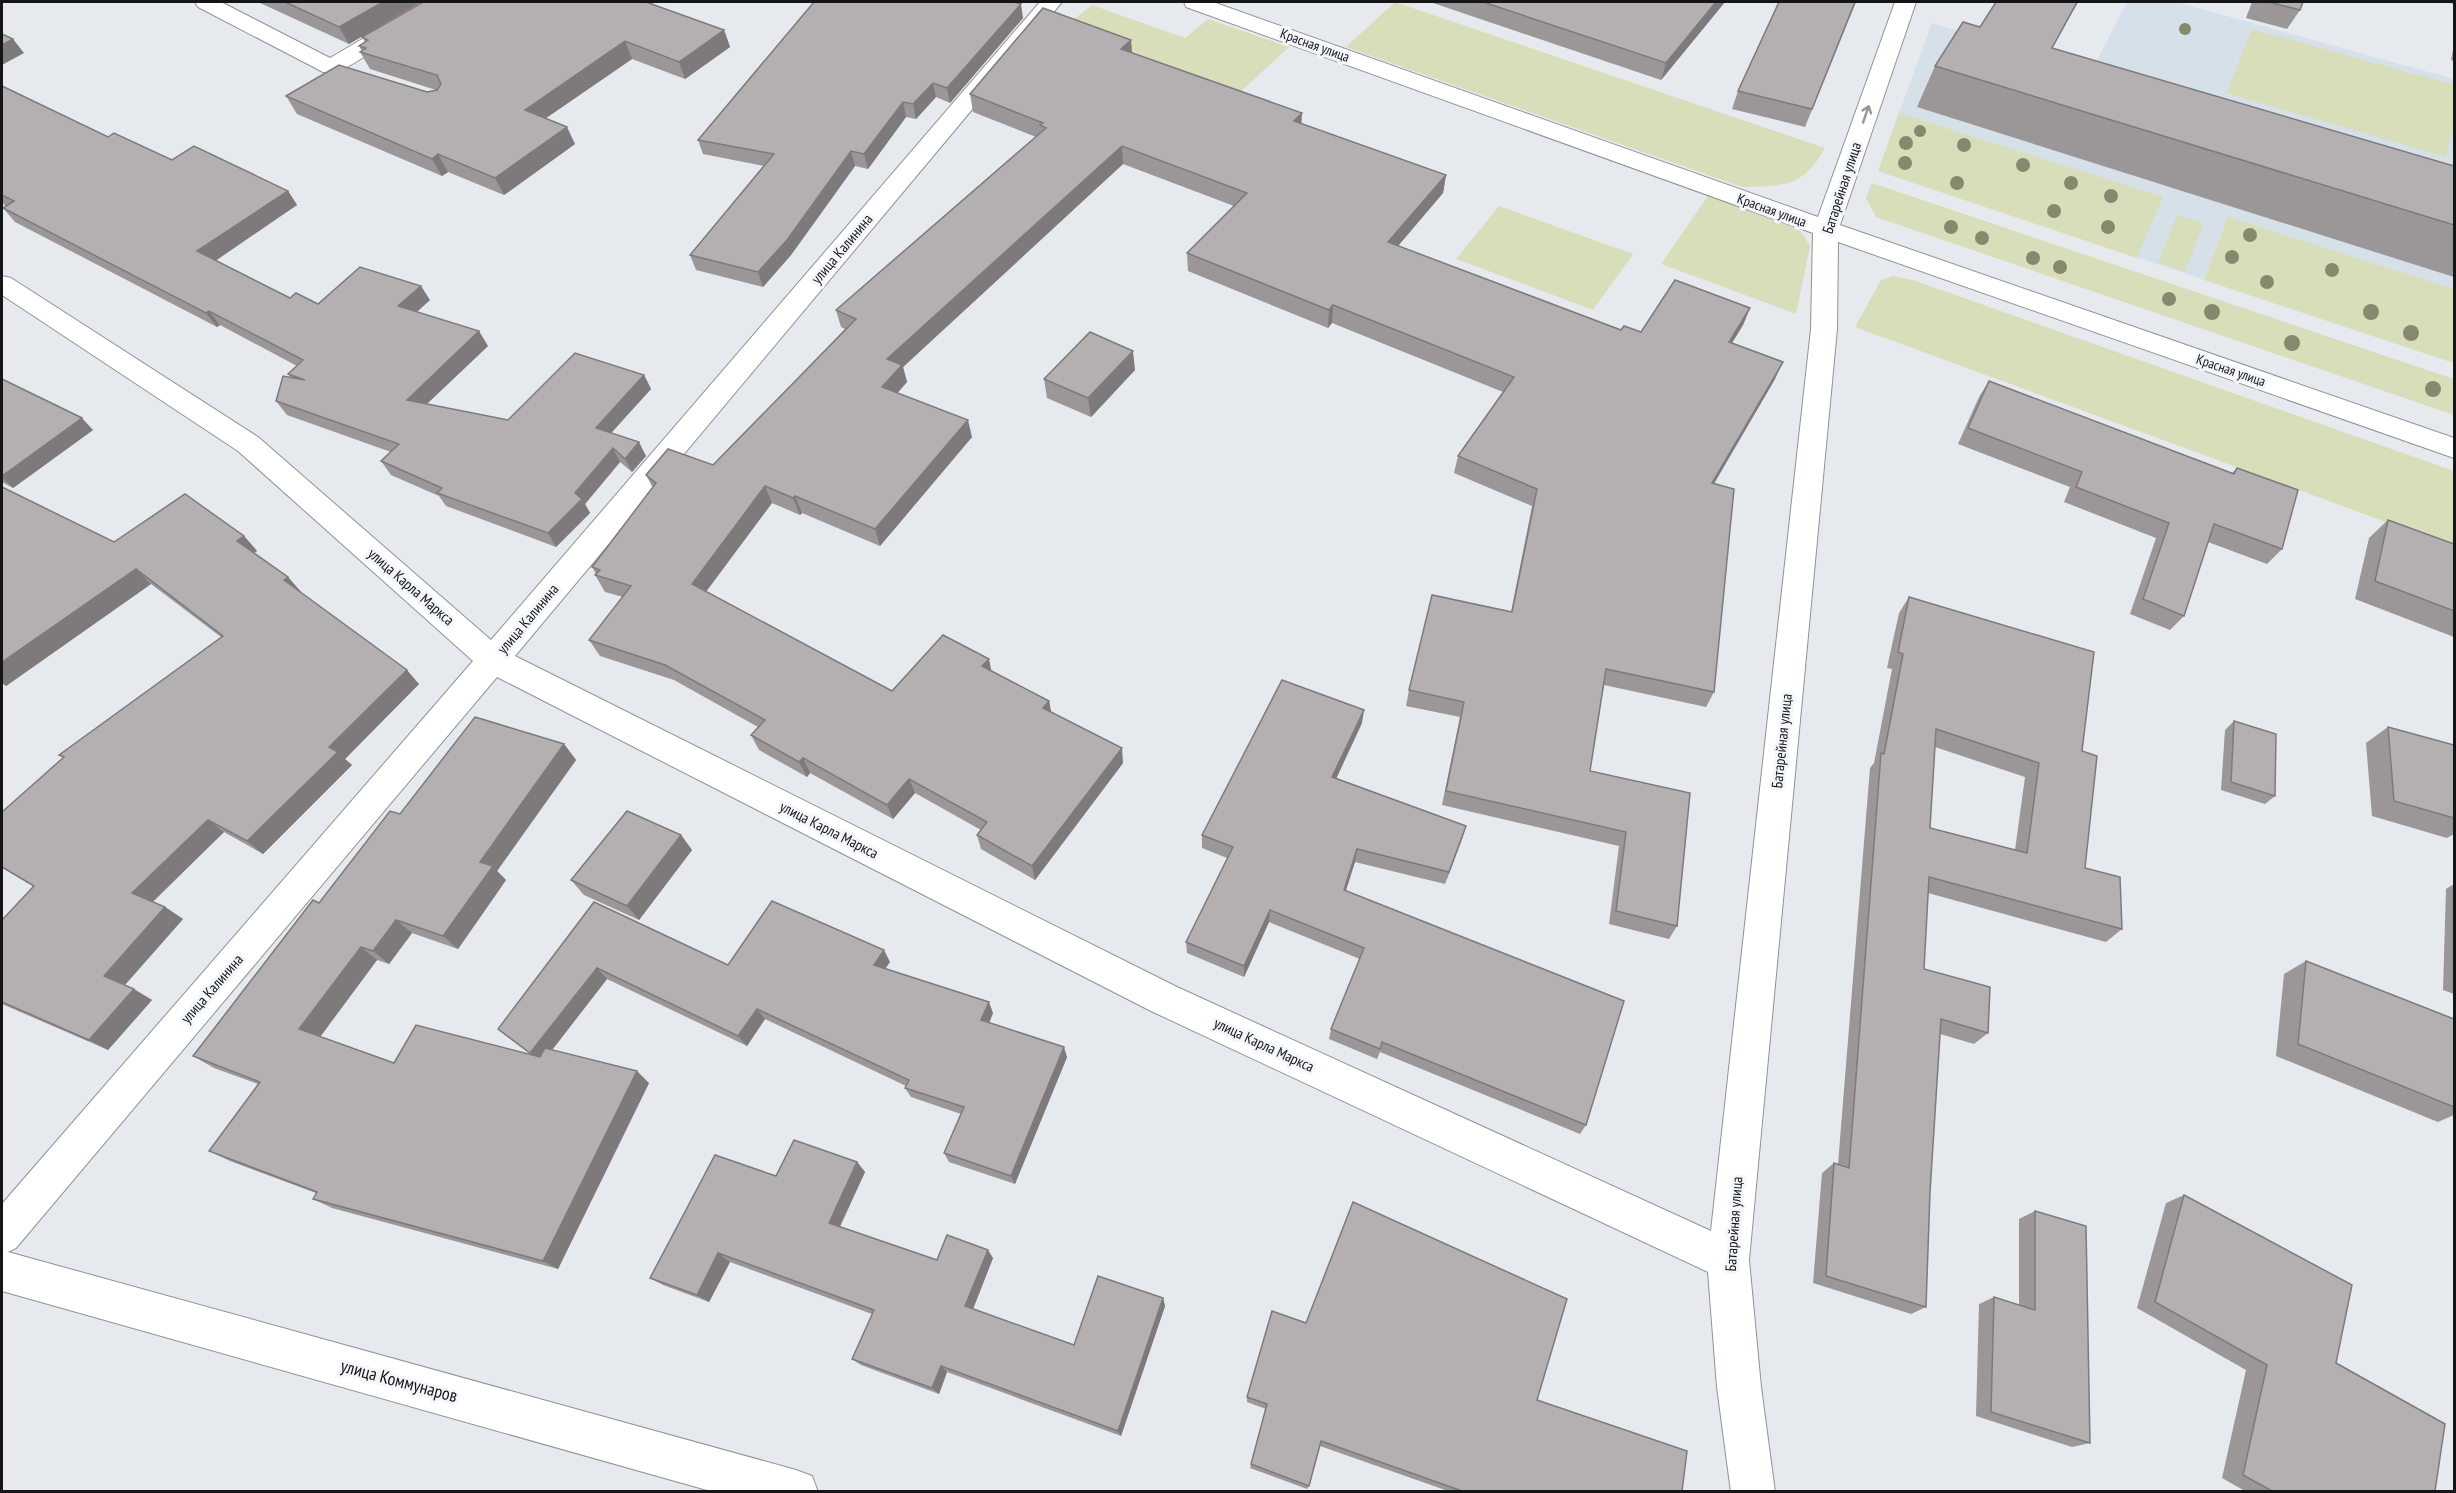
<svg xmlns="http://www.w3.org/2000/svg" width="2456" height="1493" font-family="'PT Sans Narrow',sans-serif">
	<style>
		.built { fill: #d6e0e9 }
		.green { fill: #d9deba }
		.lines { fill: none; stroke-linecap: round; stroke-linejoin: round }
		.minor-casing { stroke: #8f9396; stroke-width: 2 }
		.minor { fill: #fff; fill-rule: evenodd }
		.tree { fill: #86896e }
		.wall { fill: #9b9698; fill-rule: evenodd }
		.shaded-wall { fill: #7e7a7c }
		.building { fill: #b4afb1; stroke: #7e7a7c; stroke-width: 1.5; fill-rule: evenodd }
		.oneway { stroke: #959696 }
		.labels { text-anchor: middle; stroke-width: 6; stroke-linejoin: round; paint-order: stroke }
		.far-street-label { font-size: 14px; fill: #141516; stroke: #f3f7fb }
		.street-label { font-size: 15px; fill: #141516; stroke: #f3f7fb }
		.near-street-label { font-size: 18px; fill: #141516; stroke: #f3f7fb }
	</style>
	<rect width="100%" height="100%" fill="#e6eaee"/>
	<polygon class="built" points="2127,2 2176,2 2454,79 2454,363 1878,171 1932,23 2092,70"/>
	<g class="green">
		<path d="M1395,2l430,146c-21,39 -42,38 -83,39l-396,-140z"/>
		<polygon points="1092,5 1185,38 1208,19 1289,47 1238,94 1060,30"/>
		<polygon points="2252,29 2454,85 2454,125 2446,157 2226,93"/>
		<polygon points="1899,113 2163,197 2137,258 1878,171"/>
		<polygon points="1872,183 2454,379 2454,415 1876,217 1866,198"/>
		<polygon points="1708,196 1798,229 1805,237 1810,247 1796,314 1661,264"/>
		<polygon points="1499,206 1633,254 1593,310 1456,259"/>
		<polygon points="2177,215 2204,223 2185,272 2158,263"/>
		<polygon points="2228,217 2454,289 2454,363 2204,280"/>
		<polygon points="1893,276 1913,280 2454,471 2454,547 1855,327 1881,280"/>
	</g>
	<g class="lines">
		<g class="minor-casing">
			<g id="minor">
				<polygon points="195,2 221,2 330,58 425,2 450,2 447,7 339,72 331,74 323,72 198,7"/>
				<polygon points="1040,2 1062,2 515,656 1177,987 1711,1231 1811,329 1813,233 1186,7 1184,2 1213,2 1818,217 1895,2 1916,2 1840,225 2454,438 2454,458 1838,242 1837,329 1749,1260 1761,1387 1775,1492 1731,1492 1717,1387 1708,1272 1151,1011 497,677 16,1248 8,1252 796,1470 812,1476 818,1492 714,1492 2,1291 2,1204 473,661 238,451 2,295 2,276 11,278 258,437 491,640"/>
			</g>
		</g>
		<use href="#minor" class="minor"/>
	</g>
	<g class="tree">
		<circle cx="2185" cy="29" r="6"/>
		<circle cx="1920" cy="131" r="6"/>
		<circle cx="1906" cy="143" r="7"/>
		<circle cx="1964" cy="145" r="7"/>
		<circle cx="1905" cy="163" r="7"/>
		<circle cx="2023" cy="165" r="7"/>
		<circle cx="1957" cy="183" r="7"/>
		<circle cx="2071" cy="183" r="7"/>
		<circle cx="2111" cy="196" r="7"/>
		<circle cx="2054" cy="211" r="7"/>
		<circle cx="1951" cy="227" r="7"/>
		<circle cx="2108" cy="227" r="7"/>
		<circle cx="2250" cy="235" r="7"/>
		<circle cx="1982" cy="238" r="7"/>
		<circle cx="2232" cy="257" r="7"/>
		<circle cx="2033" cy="258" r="7"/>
		<circle cx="2060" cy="267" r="7"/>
		<circle cx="2332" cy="270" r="7"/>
		<circle cx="2267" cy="282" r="7"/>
		<circle cx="2169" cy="299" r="7"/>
		<circle cx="2212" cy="312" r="8"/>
		<circle cx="2371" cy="312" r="8"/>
		<circle cx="2411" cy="333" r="8"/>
		<circle cx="2292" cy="343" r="8"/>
		<circle cx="2433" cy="389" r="8"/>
	</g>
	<g class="wall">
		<polygon points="258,2 421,2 349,44"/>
		<polygon points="423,2 656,2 652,4 724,30 730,47 685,79 632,59 546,118 575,144 504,195 448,172 442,176 297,114 286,96 427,92 436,90 370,69 360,52 362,51 359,46 365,42 362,37"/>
		<polygon points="1430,2 1725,2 1661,80"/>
		<polygon points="1856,2 1805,127 1732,109 1738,91"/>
		<polygon points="1996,2 2078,2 2052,48 2454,166 2454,277 1917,107 1935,66 1980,27"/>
		<polygon points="2252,2 2303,2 2300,10 2287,29 2246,18"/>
		<polygon points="2444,2 2454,2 2454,4"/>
		<polygon points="1023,18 950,103 936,97 916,119 906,117 868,169 855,166 791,255 763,287 696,270 690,255 764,166 703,154 698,140"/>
		<polygon points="1131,40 1132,53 1301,124 1446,175 1443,193 1398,246 1621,330 1641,332 1750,308 1743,325 1732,343 1775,379 1714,484 1714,692 1706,707 1604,685 1590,771 1690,793 1677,926 1669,939 1609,924 1619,846 1442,805 1460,717 1406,706 1409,690 1511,612 1532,506 1454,473 1458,456 1503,392 1332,323 1328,328 1188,271 1187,253 1234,206 1123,164 903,367 907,382 897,393 972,437 880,546 802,513 800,515 772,503 706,591 892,691 992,671 1049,701 1051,712 1123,763 1035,880 981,849 977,835 981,830 915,793 893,819 810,773 807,777 759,750 751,735 758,727 674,680 600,656 589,640 623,597 605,592 595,575 596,574 592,567 653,488 646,475 713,465 845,329 841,327 836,310 1036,137 973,112 970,94"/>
		<polygon points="2454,45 2454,61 2451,60"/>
		<polygon points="2,86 108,137 172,160 288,191 297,205 215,260 290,298 318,304 430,300 417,312 488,346 427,404 508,420 644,375 651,389 611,433 646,456 632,472 620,462 585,504 590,513 556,547 446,506 439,496 391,475 381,461 391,452 287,415 276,401 290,377 288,374 297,366 220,325 217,327 15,222 3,208 6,206 2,203"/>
		<polygon points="1135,370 1091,417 1047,398 1044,379"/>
		<polygon points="2,379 93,430 13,488 2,482"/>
		<polygon points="1989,381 2232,473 2237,468 2282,549 2267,564 2208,542 2184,616 2170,630 2130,614 2156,538 2064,502 2070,487 1958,444 1979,397"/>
		<polygon points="2,487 114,542 244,536 257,551 254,553 288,577 301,592 419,684 345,759 352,765 263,854 224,832 153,902 165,907 183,919 125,985 152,1000 108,1050 2,1004 2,920 33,886 2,867 2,812 64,758 59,755 221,637 151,584 6,686 2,683"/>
		<polygon points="2388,520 2454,544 2454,637 2355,599 2369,538"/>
		<path d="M1909,597l173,154 3,117 37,61 -16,13 -178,-49 -4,76 64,64 -14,11 -34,-10 -10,158 -4,115 -15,7 -98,-31 9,-110 12,-10 4,1 32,-396 4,-5 18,-94 -5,-1 12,-55zM1935,747l90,30 -10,73 -85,-22z"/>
		<polygon points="2234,721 2275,796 2265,804 2221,790 2225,730"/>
		<polygon points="1362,723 1336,778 1466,826 1462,839 1445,884 1355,862 1345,891 1586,1125 1580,1134 1380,1052 1377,1059 1329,1039 1331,1029 1360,959 1269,922 1244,977 1187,953 1186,942 1227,858 1202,848 1202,835"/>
		<polygon points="2388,727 2454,745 2454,834 2447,838 2372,816 2366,743"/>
		<polygon points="564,744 576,760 497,871 506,880 458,949 412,933 389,964 377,960 320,1037 394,1063 530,1054 498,1029 594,902 728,965 890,962 885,969 993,1013 989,1023 1067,1057 1015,1184 949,1162 944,1153 961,1114 911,1097 905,1088 906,1086 765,1019 747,1046 607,979 552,1050 649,1083 558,1269 332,1208 313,1199 316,1193 230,1161 209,1151 258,1084 214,1068 193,1056 319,903 400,814"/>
		<polygon points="681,835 692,850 639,920 584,895 571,880"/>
		<polygon points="2454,884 2454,994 2443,990 2446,889"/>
		<polygon points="2306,961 2454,1019 2454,1115 2438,1122 2276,1056 2284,974"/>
		<polygon points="857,1162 865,1172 840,1227 937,1260 993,1258 973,1309 1074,1345 1163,1298 1165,1306 1121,1436 947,1372 939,1394 861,1365 852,1359 872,1314 730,1262 709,1302 663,1285 650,1278 776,1176"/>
		<polygon points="2184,1195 2336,1363 2435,1491 2245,1491 2222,1478 2246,1370 2137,1308 2166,1203"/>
		<polygon points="2035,1211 2090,1443 2072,1447 1976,1416 1979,1304 1994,1297 2019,1305 2019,1219"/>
		<polygon points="1247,1397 1537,1400 1682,1491 1448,1491 1320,1446 1309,1486 1307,1489 1250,1468 1266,1409 1247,1402"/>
	</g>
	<g class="shaded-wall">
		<polygon points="383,2 421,2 349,44 339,27"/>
		<polygon points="1716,2 1725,2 1661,80 1666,63"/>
		<polygon points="2077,2 2078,2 2030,88 2052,48"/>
		<polygon points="1021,4 1023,18 950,103 947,88"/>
		<polygon points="724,30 730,47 685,79 679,62"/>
		<polygon points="13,39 24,53 2,65 2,45"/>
		<polygon points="1131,40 1132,58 1121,49"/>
		<polygon points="625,41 632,59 533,127 525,110"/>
		<polygon points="933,83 936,97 916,119 913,104"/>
		<polygon points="903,102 906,117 868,169 864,154"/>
		<polygon points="1302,113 1301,131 1294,121"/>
		<polygon points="567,127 575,144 504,195 495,178"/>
		<polygon points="1122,146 1123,164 903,367 907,382 887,405 882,387 887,359"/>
		<polygon points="851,151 855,166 791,255 763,287 758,272"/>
		<polygon points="438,154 448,172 442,176 432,159"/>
		<polygon points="1446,175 1443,193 1386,260 1388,242"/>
		<polygon points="288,191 297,205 208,266 197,251"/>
		<polygon points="421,286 430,300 407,320 398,306"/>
		<polygon points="1333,305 1332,323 1328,328 1329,310"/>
		<polygon points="1750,308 1743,325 1722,359 1729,342"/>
		<polygon points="209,311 220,325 217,327 206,313"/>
		<polygon points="479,331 488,346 416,414 407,400"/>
		<polygon points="1133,351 1135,370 1091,417 1088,398"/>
		<polygon points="1783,362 1775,379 1704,500 1712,483"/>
		<polygon points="644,375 651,389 603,442 596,428"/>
		<polygon points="82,418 93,430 13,488 2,477 2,476"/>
		<polygon points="968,420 972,437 880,546 875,529"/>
		<polygon points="639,442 646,456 632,472 625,459"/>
		<polygon points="613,448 620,462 585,504 590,513 556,547 548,533 575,493"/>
		<polygon points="765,486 772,503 700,600 692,584"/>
		<polygon points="795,496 802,513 800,515 793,498"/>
		<polygon points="244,536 257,551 251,555 237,541"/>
		<polygon points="136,569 151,584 6,686 2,682 2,662"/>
		<polygon points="288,577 301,592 297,595 284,580"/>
		<polygon points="989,659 992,674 982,666"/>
		<polygon points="407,670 419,684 345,759 352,765 263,854 247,841 329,747"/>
		<polygon points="1049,701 1052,716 1043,708"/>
		<polygon points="1364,710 1362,723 1331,790 1332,777"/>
		<polygon points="564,744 576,760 497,871 506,880 458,949 443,936 480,862"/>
		<polygon points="1122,748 1123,763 1035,880 1032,866"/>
		<polygon points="803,758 810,773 807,777 799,762"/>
		<polygon points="909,779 915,793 893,819 887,805"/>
		<polygon points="208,820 224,832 149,905 132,893"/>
		<polygon points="1466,826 1462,839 1445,884 1449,872"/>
		<polygon points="681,835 692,850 639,920 627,906"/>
		<polygon points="1357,849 1355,862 1342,903 1344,890"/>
		<polygon points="165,907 183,919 123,987 104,976"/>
		<polygon points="1270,910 1269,922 1244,977 1244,966"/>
		<polygon points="396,920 412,933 389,964 373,951"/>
		<polygon points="361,947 377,960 317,1041 299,1029"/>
		<polygon points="884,950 890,962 880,976 874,965"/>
		<polygon points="597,968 607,979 542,1063 530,1053"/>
		<polygon points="134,989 152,1000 108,1050 89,1040"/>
		<polygon points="989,1002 993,1013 986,1031 981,1020"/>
		<polygon points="757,1009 765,1019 747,1046 738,1036"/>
		<polygon points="1064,1047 1067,1057 1015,1184 1011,1176"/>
		<polygon points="637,1071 649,1083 558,1269 543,1261"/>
		<polygon points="857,1162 865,1172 837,1232 829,1223"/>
		<polygon points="988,1250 993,1258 971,1314 965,1306"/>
		<polygon points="718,1253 730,1262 709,1302 697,1295"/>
		<polygon points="1163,1298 1165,1306 1121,1436 1118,1431"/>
		<polygon points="941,1366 947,1372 939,1394 932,1388"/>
	</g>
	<g class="building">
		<polygon points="285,2 383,2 339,27"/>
		<polygon points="423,2 646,2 724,30 679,62 625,41 525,110 567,127 495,178 438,154 432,159 286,96 339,65 427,92 437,90 441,84 437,75 360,52 366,48 359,46 368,40 362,37"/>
		<polygon points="814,2 1014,2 1021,4 947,88 933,83 913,104 903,102 864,154 851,151 787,240 758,272 690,255 774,154 698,140"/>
		<polygon points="1483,2 1716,2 1666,63"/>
		<polygon points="1779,2 1855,2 1812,109 1738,91"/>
		<polygon points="1996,2 2077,2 2052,48 2454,166 2454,225 1935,66 1963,22 1980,27"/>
		<polygon points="2269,2 2303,2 2300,10"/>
		<polygon points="1043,8 1131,40 1121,49 1302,113 1294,121 1446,175 1388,242 1621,330 1624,326 1641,332 1675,280 1750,308 1729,342 1783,362 1712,483 1734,489 1714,692 1606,669 1590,771 1690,793 1677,926 1616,911 1626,832 1446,791 1464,702 1409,690 1432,595 1512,612 1537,489 1458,456 1514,377 1333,305 1329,310 1187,253 1247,193 1122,146 887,359 902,365 882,387 968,420 875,529 795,496 793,498 765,486 692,584 892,691 943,635 989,659 982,666 1049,701 1043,708 1122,748 1032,866 977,835 987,822 909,779 887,805 803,758 799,762 751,735 765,720 665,665 589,640 631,586 595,575 600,570 592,567 656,483 646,475 668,449 713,465 856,319 836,310 1046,128 1040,125 1043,123 970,94"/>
		<polygon points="2,34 13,39 2,45"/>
		<polygon points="2,86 108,137 114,133 172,160 194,146 288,191 197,251 290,298 296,293 318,304 360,267 421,286 398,306 479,331 407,400 508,420 575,353 644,375 596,428 639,442 625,459 613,448 575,493 582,499 548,533 437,493 442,488 381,461 399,444 276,401 283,376 305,380 288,374 303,360 209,311 206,313 3,208 14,201 2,195"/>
		<polygon points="1090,332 1133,351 1088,398 1044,379"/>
		<polygon points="2,379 82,418 2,476"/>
		<polygon points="1989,381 2234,474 2237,468 2298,490 2282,549 2214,524 2184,616 2143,599 2169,523 2076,487 2082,472 1968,428"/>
		<polygon points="2,487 114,542 185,494 244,536 237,541 288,577 284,580 407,670 329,747 338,752 247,841 208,820 132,893 165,907 104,976 134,989 89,1040 2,1002 2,920 34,886 2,867 2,812 64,757 59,755 223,636 136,569 2,662"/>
		<polygon points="2388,520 2454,544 2454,611 2375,581"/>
		<path d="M1909,597l185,55 -12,99 15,5 -12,112 35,9 2,52 -193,-52 -5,92 66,18 -2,46 -47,-14 -11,173 -4,115 -100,-31 8,-113 15,5 32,-415 3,1 19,-100 -5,-2zM1936,729l103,34 -12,90 -97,-25z"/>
		<polygon points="1282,680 1364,710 1332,777 1466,826 1449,872 1357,849 1344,890 1624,1001 1586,1125 1382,1042 1380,1049 1331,1029 1364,948 1270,910 1244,966 1186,942 1233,847 1202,835"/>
		<polygon points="475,717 564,744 480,862 493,866 443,936 396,920 373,951 361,947 299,1029 394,1063 416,1025 540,1057 545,1048 637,1071 543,1261 313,1199 317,1192 209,1151 260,1082 193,1056 313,900 319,903 390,811 400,814"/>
		<polygon points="2234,721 2276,734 2275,796 2231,782"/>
		<polygon points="2388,727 2454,745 2454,818 2394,801"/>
		<polygon points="627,811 681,835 627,906 571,880"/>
		<polygon points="772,901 884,950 874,965 989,1002 981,1020 1064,1047 1011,1176 944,1153 964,1107 905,1088 909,1080 757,1009 738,1036 597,968 530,1053 498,1029 594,902 728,965"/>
		<polygon points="2306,961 2454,1019 2454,1107 2298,1044"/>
		<polygon points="794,1140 857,1162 829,1223 937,1260 947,1235 988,1250 965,1306 1074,1345 1098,1276 1163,1298 1118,1431 941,1366 932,1388 852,1359 874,1310 718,1253 697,1295 650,1278 715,1155 776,1176"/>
		<polygon points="2184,1195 2352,1285 2336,1363 2445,1424 2435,1491 2272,1491 2243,1475 2267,1365 2155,1302"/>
		<polygon points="1353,1202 1567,1299 1537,1400 1687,1451 1682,1491 1462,1491 1321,1441 1309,1486 1251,1464 1267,1404 1247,1397 1272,1311 1306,1323"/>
		<polygon points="2035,1211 2086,1226 2090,1443 1991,1412 1994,1297 2035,1310"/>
	</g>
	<defs><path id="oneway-shaft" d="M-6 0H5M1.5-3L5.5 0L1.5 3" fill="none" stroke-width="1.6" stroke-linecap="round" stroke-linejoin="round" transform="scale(1.5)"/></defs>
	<use class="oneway" href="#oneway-shaft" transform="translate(1866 114) rotate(-71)"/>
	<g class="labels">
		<g class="far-street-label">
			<text transform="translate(1315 45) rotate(20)" y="5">Красная улица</text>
			<text transform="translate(1772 210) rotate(20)" y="5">Красная улица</text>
			<text transform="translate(2231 370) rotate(19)" y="5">Красная улица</text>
		</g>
		<g class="street-label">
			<text transform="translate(1842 188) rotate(-72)" y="5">Батарейная улица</text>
			<text transform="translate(842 249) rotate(-50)" y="5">улица Калинина</text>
			<text transform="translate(411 587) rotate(41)" y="5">улица Карла Маркса</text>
			<text transform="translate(528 619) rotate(-50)" y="5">улица Калинина</text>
			<text transform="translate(1782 741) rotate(-84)" y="5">Батарейная улица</text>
			<text transform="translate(829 830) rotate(27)" y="5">улица Карла Маркса</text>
			<text transform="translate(212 989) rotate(-49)" y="5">улица Калинина</text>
			<text transform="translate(1264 1045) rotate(25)" y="5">улица Карла Маркса</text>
			<text transform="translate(1734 1224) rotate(-86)" y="5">Батарейная улица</text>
		</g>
		<g class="near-street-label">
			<text transform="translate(399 1381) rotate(15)" y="6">улица Коммунаров</text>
		</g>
	</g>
	<rect width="2456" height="1493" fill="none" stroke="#141516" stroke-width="6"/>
</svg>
